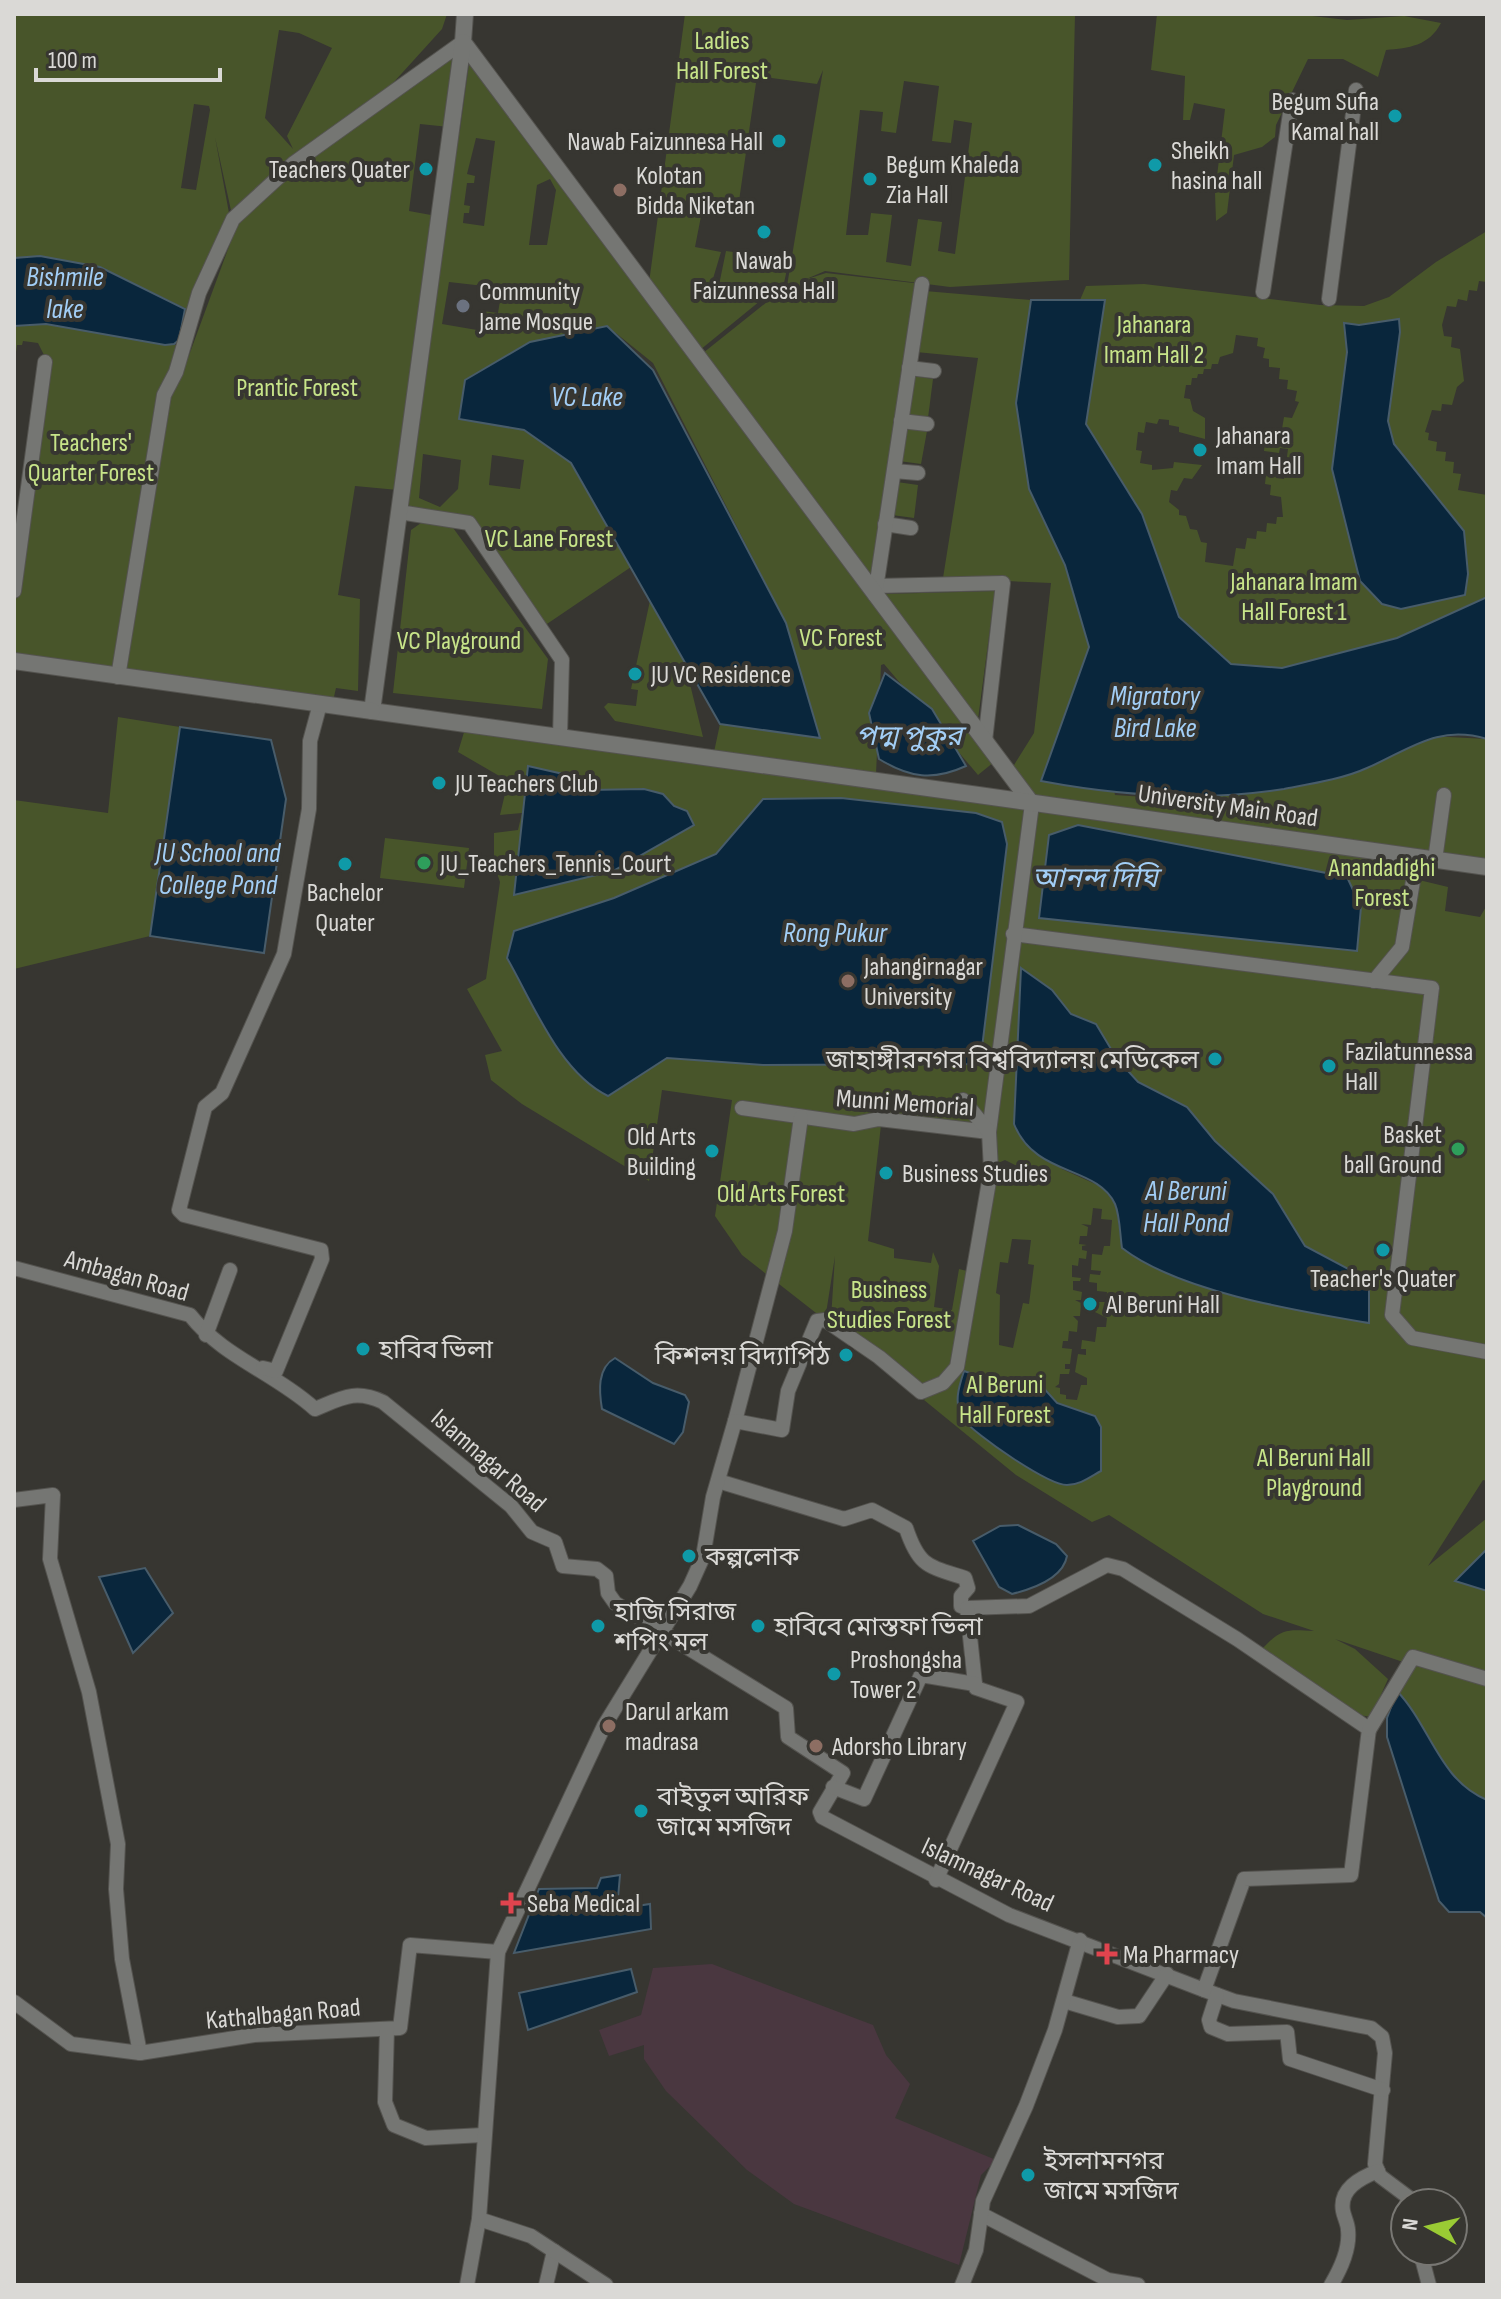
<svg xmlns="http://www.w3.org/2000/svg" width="1501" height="2299" font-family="'Sofia Sans Condensed','Noto Sans Bengali',sans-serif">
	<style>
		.commercial { fill: #4a3740 }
		.green { fill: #48552a; fill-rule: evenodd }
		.water { fill: #09263c; stroke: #485c6a; stroke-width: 2 }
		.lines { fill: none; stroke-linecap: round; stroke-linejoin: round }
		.minor-casing { stroke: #54534f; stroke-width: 16 }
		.tertiary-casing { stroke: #54534f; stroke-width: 18 }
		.minor { stroke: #757673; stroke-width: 14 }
		.tertiary { stroke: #757673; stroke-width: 16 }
		.culture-dot { fill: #0f9aa8; stroke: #373631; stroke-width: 3 }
		.education-dot { fill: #8d6e63; stroke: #373631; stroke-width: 3 }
		.worship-dot { fill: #6b7280; stroke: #373631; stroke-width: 3 }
		.leisure-dot { fill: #2e9e5b; stroke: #373631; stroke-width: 3 }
		.health-dot { fill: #e0444e; stroke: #373631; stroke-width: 3 }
		.labels { text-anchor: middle; stroke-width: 8; stroke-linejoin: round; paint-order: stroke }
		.park-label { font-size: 26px; fill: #c7e489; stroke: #373631 }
		.poi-label { font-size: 26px; fill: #dad9d6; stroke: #373631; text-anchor: start }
		.street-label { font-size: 26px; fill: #dad9d6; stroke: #373631 }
		.water-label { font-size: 28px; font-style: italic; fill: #a2cef6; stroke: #373631 }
	</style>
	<rect width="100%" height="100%" fill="#373631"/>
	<polygon class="commercial" points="712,1964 873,2025 886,2055 910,2084 895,2118 996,2160 981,2175 959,2265 794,2204 747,2170 666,2091 644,2059 644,2045 609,2056 599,2030 641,2015 653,1968"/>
	<g class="green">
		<path d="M14,14h433l-5,15 -59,65 -151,121 -17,-78 14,76 -44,103v-8c-57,-27 -106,-56 -171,-50zM279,30l20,3 33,15 -45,88 6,13 -28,-31zM194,104l15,2 1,4 -14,80 -15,-2z"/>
		<path d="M685,14h390l-6,266 -119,7 -125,-16 -21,9 22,-7 96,11 -47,311 -177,-238 89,-71 36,-216 -6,14 -60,-8 -18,125 -11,6 -25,-1 -8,41 26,5 -12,40 51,9 -60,49 -51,-67zM904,81l35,5 -7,55 19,2 3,-23 18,3 -17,131 -17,-3 4,-29 -24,-3 -7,47 -25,-4 6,-47 -21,-2 -3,22h-22l14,-125 23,2 -2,19 15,2z"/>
		<path d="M1157,14h138l52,6 57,-4 37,7c-12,23 -32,25 -55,27l-8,27 -35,-18h-35l-32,66 -1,12 -13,10 -28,8 -7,58 -11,8 -1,-28 10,-84 -31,-6 -4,17h-7l2,-44 -34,-6z"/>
		<polygon points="459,50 449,127 420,124 409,211 431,215 398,490 355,486 338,595 360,599 358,691 336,688 333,701 123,675 161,407 181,377 238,222 299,167"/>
		<path d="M469,64l525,698 -16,13 -94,-111 -3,1 -5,109 -162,-22 6,-28 99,14 -33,-115 -133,-260 -46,-37 -77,16 -64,38 -7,39 65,11 47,33 60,104 -90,61 -72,-105 -65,-10 51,-383h5zM476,138l19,3 -11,85 -21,-3 1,-10h5l1,-7 -6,-1 3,-22h7l1,-7 -8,-2zM550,179l6,11 -9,55h-18l8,-60zM449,282l53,6 -4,25 -16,-2 -5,19 -35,-6zM423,454l38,6 -3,29 -18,18 -21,-9zM492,455l32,5 -4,29 -31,-4z"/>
		<path d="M1487,231v51l-8,-1 -2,10 -8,-1 -2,11 -9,-2 -2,8 -9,-1 -5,19 2,11 8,1 -1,10 9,2 4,32 -7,6 -5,18 -10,-1 -1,7 -9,-1 -7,22 4,1 -1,7 9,2 -1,9 10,1 -1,9 9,1 -1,11 8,1 -3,16 29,5v102l-90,41 -115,30 -51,-3 -52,-47 -37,-104 -56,-90 19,-123 -25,-1 6,-14 58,-2 176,21 44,1 25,-9 47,-35zM1399,320l1,12 -12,89 6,23 70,87 -132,-62 15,-117zM1236,335l22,3 -1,8 8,2 -2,10 6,1v8l11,1 -1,11 9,1 -1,9 10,2 -2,10 4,1 -7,16 -8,-1 -2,12 -11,-1 -2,15h-4l-1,8 15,2 1,-5 8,1 -4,30 -8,-1 -3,-9 -10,-1 -1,5 4,1 -1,10 6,1 -1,10 11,2 2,20h-6l-1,7 -9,-1 -1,9 -9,-1 -1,8 -9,-1 -2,11 -9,-1 -3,18 -28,-4 2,-19 -6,-1 -4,-12 -7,-1 -4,-13 -7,-1v-5l-10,-8 2,-12 6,1 7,-13 8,1 10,-14 -28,-3 -1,6 -21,2v-5l-12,-2 2,-12 -6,-1 2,-18 6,1 2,-11 11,2 2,-5 10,1v5l10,2v5l26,7v-21l-12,-7 -3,-12 -6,-1 2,-13h5l1,-7h5l1,-4h5l1,-5h7l1,-5h6l2,-7 13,-4z"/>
		<polygon points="726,251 789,260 784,283 767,297 718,290"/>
		<path d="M925,291l106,9 -15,103 13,86 36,76 24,83 26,147 44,3 124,-9 81,-19 65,-34 58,3v123l-70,-5 -15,90 -27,33 61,5 -53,-9 25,-31 11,-65 29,7 -3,24 35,6 7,-12v576l-4,-1 -55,86 59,-48v282c-45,-18 -62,-72 -90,-109l12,-27 -74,-25 20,10 33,30 -17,38 -12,-2 -96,-67c19,-21 27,-18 51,-17l-51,-17 -154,-99 -17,7 -76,-47 -92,-75 16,-15 -19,7 -90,-73 4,-63 -10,64 -83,-65 -27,-39 17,-116 -70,-10 -13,91 -127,-77 -31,-24 -6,-25 17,-4 -35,-62 19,-10 14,-97 -6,-18v-31l24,-3 4,-17 -22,2 8,-34 -50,-29 7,-23 567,75 -23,-31 25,-40 17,-150 -108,-5 35,-220 -62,-6zM841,798l135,15 26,9 5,22 -27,220 -216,1 -98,-7 -152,-127 100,-33 102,-44 48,-55zM1021,969l31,21 19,24 25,10 21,35 21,23 49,25 28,34 58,53 32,52 64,34 -247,-32 -6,-43 -14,-18 -40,-18 -48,-45zM881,1125l107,7 3,34 14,-6 14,7 -28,3 -16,103 -16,-4 -7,41 -18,-3 5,-41 -6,-14 -2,11 -37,-5v-9l-26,-8zM1093,1208l9,1 -1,10 11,1 -2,26h-6l-2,9 -10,-1 -1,16 10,1 -1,4 -10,-1 -1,8 8,1v8l10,1 -1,10h-7l-6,9 14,7 -1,9h-9l-2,15 -13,-2 -1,9h5v6l-8,-1 -3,18 12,6v7h-6l-4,15 -11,-1v-4l-6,-1v-6l-5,-1 4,-3 1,-10h9l1,-5h-5v-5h5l2,-15 -10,-1 1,-7h5l1,-10 8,1 1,-11 -5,-5h7l1,-13 -6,-3h6l1,-8 -9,-2v-9h7l1,-3 -9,-1v-12l6,1 1,-8 7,1 1,-8 -5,-1v-4l5,-1 -8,-1 1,-8h7l1,-9 -7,-3 10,1zM1012,1239l19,1 -3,24 6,1 -5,39 -6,-1 -10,45 -14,-3 1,-50 -4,-2 4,-31 8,1z"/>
		<polygon points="46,324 174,344 182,349 117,676 14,659 14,606 48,363 38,343 23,341 22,345 17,345 14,367 14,326"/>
		<polygon points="913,376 933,379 928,418 906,415"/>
		<polygon points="904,428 927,431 921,464 899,461"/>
		<polygon points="897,482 918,485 914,518 892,515"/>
		<polygon points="421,523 451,525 548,659 542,709 393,693 411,530"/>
		<polygon points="654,582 675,623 703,737 615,721 604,707 608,703 636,706 638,690 631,689"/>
		<polygon points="995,591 978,719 884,594"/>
		<polygon points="118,717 180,727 150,936 14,969 14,800 108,813"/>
		<polygon points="385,838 469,848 464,888 380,878"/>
	</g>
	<g class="water">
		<polygon points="40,256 100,267 185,309 179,340 174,344 165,345 46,324 14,326 14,258"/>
		<path d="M1031,300h74l-19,124 56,90 37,103 52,47 51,4 115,-30 90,-41v142c-50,-15 -78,11 -120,29 -24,11 -57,16 -83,21 -82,13 -163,7 -243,-8l48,-134 -24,-82 -36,-76 -13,-86z"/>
		<polygon points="1399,319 1400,332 1388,421 1394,444 1464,531 1468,574 1465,595 1401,609 1382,604 1360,581 1332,469 1347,352 1344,323 1359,325"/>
		<polygon points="607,326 653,370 786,623 820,738 720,724 571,463 524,430 459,419 465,380 530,342"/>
		<path d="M885,673l47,36 34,57c-33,15 -56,12 -87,-7l-10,-46z"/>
		<polygon points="180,727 271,740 286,799 264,953 150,936"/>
		<polygon points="528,766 572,776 589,790 644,789 663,794 674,806 687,811 694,825 613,871 514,895"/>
		<path d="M841,798l135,15 26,9 5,22 -27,220 -217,1 -96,-7 -59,38c-49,-24 -75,-93 -101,-138l7,-27 100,-33 102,-44 47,-55z"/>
		<polygon points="1078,825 1347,877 1361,907 1357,951 1039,918 1049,835"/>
		<path d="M1021,968l31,22 19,24 25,10 21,35 21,23 49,25 28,34 58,53 32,52 64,34v43c-71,-12 -190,-31 -247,-75 -2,-13 -2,-32 -7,-44 -18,-39 -80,-27 -101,-80z"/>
		<path d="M615,1358l38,25 32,12 4,7 -6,30 -9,12 -72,-35c-3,-18 -5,-41 13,-51z"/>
		<path d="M964,1371l47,16 29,-3 17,19 38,13 6,11v44c-11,6 -21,14 -34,14 -19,0 -92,-50 -104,-66 -10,-15 -4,-33 1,-48z"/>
		<path d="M1018,1525l38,19 11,12c-4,23 -35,33 -55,38l-13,-7 -26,-46 27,-15z"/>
		<polygon points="1487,1549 1487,1591 1455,1581"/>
		<polygon points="145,1568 173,1613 133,1653 99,1577"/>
		<path d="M1397,1691c34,36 42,89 90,109v118l-7,-6h-31l-10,-11 -52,-164v-19z"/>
		<polygon points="620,1875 617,1909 650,1904 651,1929 514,1953 539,1889 597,1888 601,1878"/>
		<polygon points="631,1969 637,1992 528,2030 519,1993"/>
	</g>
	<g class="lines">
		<g class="minor-casing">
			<g id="minor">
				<polyline points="1263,292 1292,100"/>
				<polyline points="1329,299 1356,90"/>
				<polyline points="909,368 934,371"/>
				<polyline points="901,421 927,424"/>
				<polyline points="894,471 918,473"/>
				<polyline points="399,512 469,523 562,660 560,737"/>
				<polyline points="885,524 911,528"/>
				<polyline points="876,586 1003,583 985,741"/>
				<polyline points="14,591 45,362"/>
				<polyline points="875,595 922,284"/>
				<polyline points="118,677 164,395 176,372 199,293 233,219 294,163 463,42"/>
				<polyline points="1435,860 1444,795"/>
				<polyline points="1013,934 1432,988 1392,1315 1412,1338 1487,1352"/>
				<polyline points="1374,981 1402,947 1417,857"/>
				<polyline points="742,1108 854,1124 879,1119 989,1132 1032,804"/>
				<path d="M14,1268l176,47c33,42 85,58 125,94 27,-11 40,-20 68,-7l128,104 21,26 23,10 8,24 34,3 9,7 2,17 7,10 171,105 2,29 55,36 -23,39 2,5 187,98 195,75 30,11 137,27 11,9 3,16 -10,111 5,12 36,27"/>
				<polyline points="206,1335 230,1270"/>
				<polyline points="263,1368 276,1371 322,1259 321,1250 184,1215 179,1210 205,1107 222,1093 284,954 309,809 310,741 320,704"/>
				<polyline points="735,1421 785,1231 801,1117"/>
				<path d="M718,1481l126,38 28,-9 34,18c13,39 22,38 59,50l3,10 -7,8v10l6,2 62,-2 78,-41 16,4 114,70 132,90 -18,146 -107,4 -40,111"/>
				<polyline points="14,1500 53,1495 50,1559 89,1692 118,1844 116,1889 122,1959 140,2053"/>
				<polyline points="967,1608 975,1684"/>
				<polyline points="1369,1730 1413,1657 1487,1679"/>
				<polyline points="833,1787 864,1799 921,1675 975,1684 976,1688 1017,1702 936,1880"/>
				<polyline points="1217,1995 1209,2020 1211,2027 1228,2034 1287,2032 1290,2059 1383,2090"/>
				<polyline points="1064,2001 1118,2017 1139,2016 1167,1974"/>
				<polyline points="14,2002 71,2044 140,2053 254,2035 400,2028 410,1945 498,1952"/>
				<polyline points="387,2029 385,2102 394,2125 426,2138 483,2135"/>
				<polyline points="981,2214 1108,2280 1138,2285"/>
				<polyline points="1420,2251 1429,2285"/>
				<polyline points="467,2285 479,2219"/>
				<polyline points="546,2285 554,2251"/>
				<polyline points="606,2285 531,2236 479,2219 498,1952 604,1726 690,1586 703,1557 713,1497 735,1421 782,1430 788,1391 817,1321 825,1320 879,1357 921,1392 943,1383 957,1367 991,1170 989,1132 963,1100"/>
				<polyline points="962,2285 976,2250 983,2201 1026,2106 1055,2030 1080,1940"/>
				<path d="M1331,2285c9,-15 19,-37 17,-55 0,-6 -4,-13 -5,-19 -4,-22 17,-33 35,-40"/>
			</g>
		</g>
		<g class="tertiary-casing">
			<g id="tertiary">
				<polyline points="465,14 463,42 1032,804"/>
				<path d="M463,42l-91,669c371,52 744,102 1115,156"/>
				<polyline points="14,661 372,711"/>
			</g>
		</g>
		<use href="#minor" class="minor"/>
		<use href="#tertiary" class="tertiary"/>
	</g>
	<g class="culture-dot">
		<circle cx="1395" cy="116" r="8"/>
		<circle cx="779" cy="141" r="8"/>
		<circle cx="1155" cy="165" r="8"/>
		<circle cx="426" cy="169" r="8"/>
		<circle cx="870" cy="179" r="8"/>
		<circle cx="764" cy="232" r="8"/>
		<circle cx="1200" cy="450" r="8"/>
		<circle cx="635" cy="674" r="8"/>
		<circle cx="439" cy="783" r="8"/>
		<circle cx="345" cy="864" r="8"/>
		<circle cx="1215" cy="1059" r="8"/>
		<circle cx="1329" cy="1066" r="8"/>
		<circle cx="712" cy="1151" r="8"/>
		<circle cx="886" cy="1173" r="8"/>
		<circle cx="1383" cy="1250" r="8"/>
		<circle cx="1090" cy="1304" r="8"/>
		<circle cx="363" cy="1349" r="8"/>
		<circle cx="846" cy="1355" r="8"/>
		<circle cx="689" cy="1556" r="8"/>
		<circle cx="598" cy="1626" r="8"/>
		<circle cx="758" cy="1626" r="8"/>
		<circle cx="834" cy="1674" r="8"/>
		<circle cx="641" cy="1811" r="8"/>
		<circle cx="1028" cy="2175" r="8"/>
	</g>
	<g class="education-dot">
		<circle cx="620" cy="190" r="8"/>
		<circle cx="848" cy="981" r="8"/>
		<circle cx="609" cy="1726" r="8"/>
		<circle cx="816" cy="1746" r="8"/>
	</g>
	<circle class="worship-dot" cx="463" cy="306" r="8"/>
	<g class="leisure-dot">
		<circle cx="424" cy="863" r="8"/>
		<circle cx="1458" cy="1149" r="8"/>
	</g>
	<g class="health-dot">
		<path d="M507 1891h8v8h8v8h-8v8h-8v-8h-8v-8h8z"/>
		<path d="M1103 1942h8v8h8v8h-8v8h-8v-8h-8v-8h8z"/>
	</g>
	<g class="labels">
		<g class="park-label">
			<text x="722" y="49">Ladies<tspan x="722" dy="30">Hall Forest</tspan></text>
			<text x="1154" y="333">Jahanara<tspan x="1154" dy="30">Imam Hall 2</tspan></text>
			<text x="297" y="396">Prantic Forest</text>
			<text x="91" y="451">Teachers'<tspan x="91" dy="30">Quarter Forest</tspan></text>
			<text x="549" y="547">VC Lane Forest</text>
			<text x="1294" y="590">Jahanara Imam<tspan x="1294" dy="30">Hall Forest 1</tspan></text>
			<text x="841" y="646">VC Forest</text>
			<text x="459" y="649">VC Playground</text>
			<text x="1382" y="876">Anandadighi<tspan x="1382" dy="30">Forest</tspan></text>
			<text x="781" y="1202">Old Arts Forest</text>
			<text x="889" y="1298">Business<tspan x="889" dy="30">Studies Forest</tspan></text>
			<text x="1005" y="1393">Al Beruni<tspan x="1005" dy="30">Hall Forest</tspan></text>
			<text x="1314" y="1466">Al Beruni Hall<tspan x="1314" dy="30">Playground</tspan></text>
		</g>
		<g class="poi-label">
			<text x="1379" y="110" text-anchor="end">Begum Sufia<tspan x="1379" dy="30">Kamal hall</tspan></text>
			<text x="763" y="150" text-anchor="end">Nawab Faizunnesa Hall</text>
			<text x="1171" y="159">Sheikh<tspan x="1171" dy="30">hasina hall</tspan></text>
			<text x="886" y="173">Begum Khaleda<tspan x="886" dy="30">Zia Hall</tspan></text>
			<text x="410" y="178" text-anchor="end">Teachers Quater</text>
			<text x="636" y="184">Kolotan<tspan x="636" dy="30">Bidda Niketan</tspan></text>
			<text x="764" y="269" text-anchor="middle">Nawab<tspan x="764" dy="30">Faizunnessa Hall</tspan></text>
			<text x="479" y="300">Community<tspan x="479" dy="30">Jame Mosque</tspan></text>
			<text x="1216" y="444">Jahanara<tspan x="1216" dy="30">Imam Hall</tspan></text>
			<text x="651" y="683">JU VC Residence</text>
			<text x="455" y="792">JU Teachers Club</text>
			<text x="440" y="872">JU_Teachers_Tennis_Court</text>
			<text x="345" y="901" text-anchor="middle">Bachelor<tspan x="345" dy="30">Quater</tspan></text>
			<text x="864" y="975">Jahangirnagar<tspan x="864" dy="30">University</tspan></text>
			<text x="1345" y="1060">Fazilatunnessa<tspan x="1345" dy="30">Hall</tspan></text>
			<text x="1199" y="1068" text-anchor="end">জাহাঙ্গীরনগর বিশ্ববিদ্যালয় মেডিকেল</text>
			<text x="1442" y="1143" text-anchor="end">Basket<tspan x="1442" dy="30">ball Ground</tspan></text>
			<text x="696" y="1145" text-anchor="end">Old Arts<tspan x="696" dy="30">Building</tspan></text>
			<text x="902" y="1182">Business Studies</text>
			<text x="1383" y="1287" text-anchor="middle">Teacher's Quater</text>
			<text x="1106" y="1313">Al Beruni Hall</text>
			<text x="379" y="1358">হাবিব ভিলা</text>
			<text x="830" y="1364" text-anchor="end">কিশলয় বিদ্যাপিঠ</text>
			<text x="705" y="1565">কল্পলোক</text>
			<text x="614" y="1620">হাজি সিরাজ<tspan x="614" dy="30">শপিং মল</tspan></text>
			<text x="774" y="1635">হাবিবে মোস্তফা ভিলা</text>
			<text x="850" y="1668">Proshongsha<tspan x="850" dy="30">Tower 2</tspan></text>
			<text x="625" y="1720">Darul arkam<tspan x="625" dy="30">madrasa</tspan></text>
			<text x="832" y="1755">Adorsho Library</text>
			<text x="657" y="1805">বাইতুল আরিফ<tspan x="657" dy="30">জামে মসজিদ</tspan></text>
			<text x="527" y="1912">Seba Medical</text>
			<text x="1123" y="1963">Ma Pharmacy</text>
			<text x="1044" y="2169">ইসলামনগর<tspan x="1044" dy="30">জামে মসজিদ</tspan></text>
		</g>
		<g class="street-label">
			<text transform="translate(1228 805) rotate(8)" y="9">University Main Road</text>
			<text transform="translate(905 1102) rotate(4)" y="9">Munni Memorial</text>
			<text transform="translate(127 1275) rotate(16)" y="9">Ambagan Road</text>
			<text transform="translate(489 1460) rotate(41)" y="9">Islamnagar Road</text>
			<text transform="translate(988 1874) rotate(25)" y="9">Islamnagar Road</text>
			<text transform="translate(283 2013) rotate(-5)" y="9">Kathalbagan Road</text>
		</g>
		<g class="water-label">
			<text x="65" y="286">Bishmile<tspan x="65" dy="32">lake</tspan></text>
			<text x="587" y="406">VC Lake</text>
			<text x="1155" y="705">Migratory<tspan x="1155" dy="32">Bird Lake</tspan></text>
			<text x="909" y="745">পদ্ম পুকুর</text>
			<text x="218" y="862">JU School and<tspan x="218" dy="32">College Pond</tspan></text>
			<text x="1095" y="887">আনন্দ দিঘি</text>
			<text x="835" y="942">Rong Pukur</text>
			<text x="1186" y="1200">Al Beruni<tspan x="1186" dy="32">Hall Pond</tspan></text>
		</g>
	</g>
	<rect width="1501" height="2299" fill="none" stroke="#dad9d6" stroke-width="32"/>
	<g transform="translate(1429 2227) rotate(278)"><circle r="38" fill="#373631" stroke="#787773" stroke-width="2"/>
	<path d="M0-6L14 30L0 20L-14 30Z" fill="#9acb34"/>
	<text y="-12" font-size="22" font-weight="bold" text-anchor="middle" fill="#dad9d6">N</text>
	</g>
	<path d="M36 68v12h184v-12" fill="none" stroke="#dad9d6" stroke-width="4"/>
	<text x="48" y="68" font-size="24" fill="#dad9d6" stroke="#373631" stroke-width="6" paint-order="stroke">100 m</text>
</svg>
